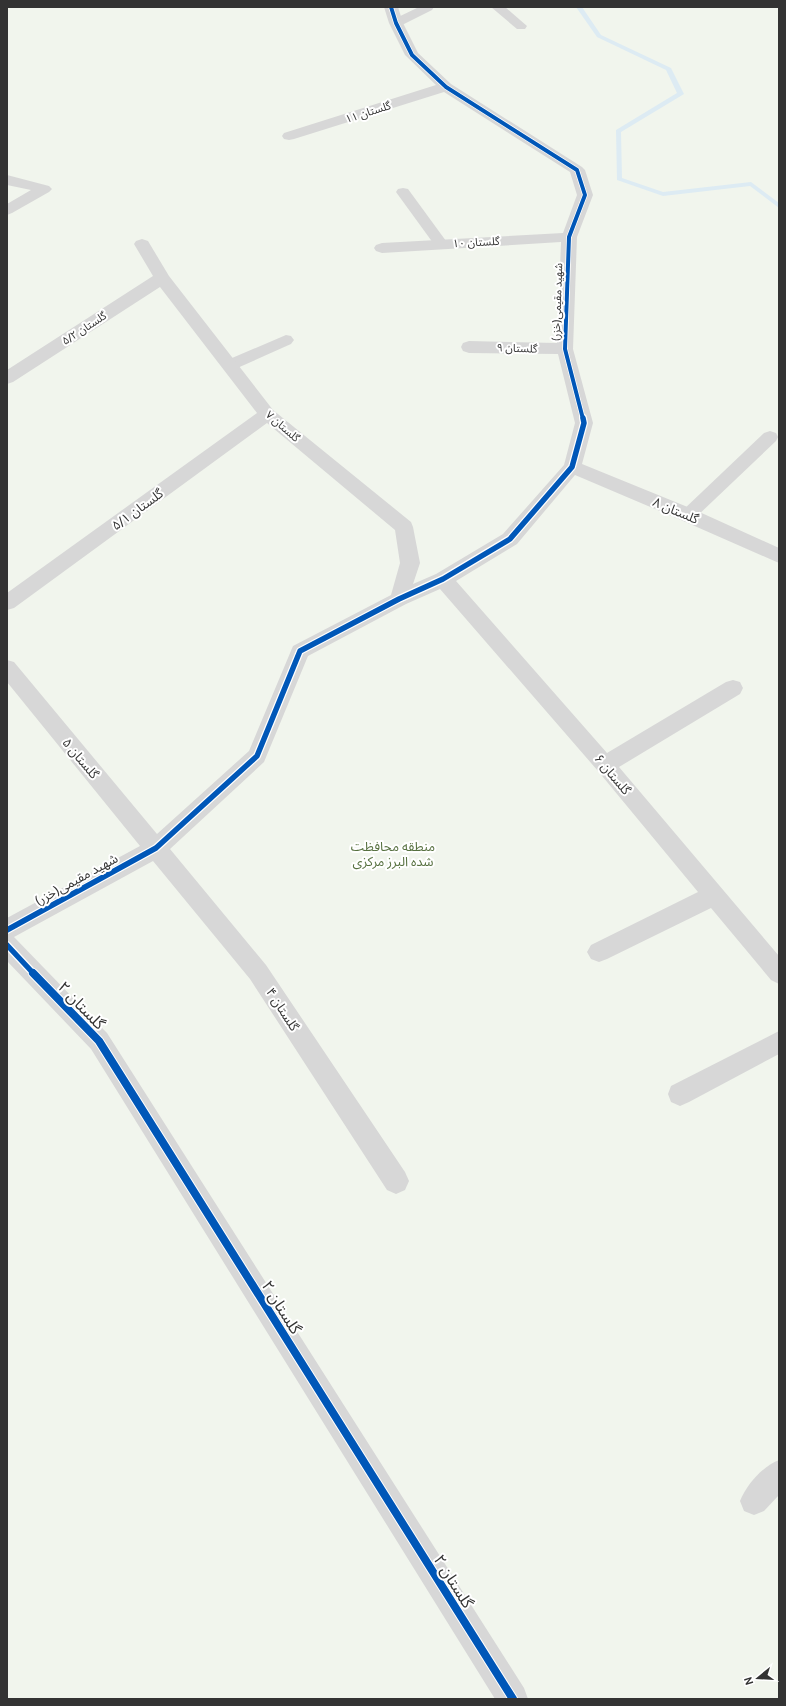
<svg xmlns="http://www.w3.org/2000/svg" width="786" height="1706" font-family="Cabin,'Noto Sans Arabic',sans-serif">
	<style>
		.green { fill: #f1f5ed }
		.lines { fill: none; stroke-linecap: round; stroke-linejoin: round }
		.stream { fill: #ddebf3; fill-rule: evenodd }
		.service { fill: #d7d7d7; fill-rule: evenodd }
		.minor { fill: #d7d7d7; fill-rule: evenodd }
		.cycleway-far2-casing { stroke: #fff; stroke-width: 5.5 }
		.cycleway-far1-casing { stroke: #fff; stroke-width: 8 }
		.cycleway-casing { stroke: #fff; stroke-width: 10 }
		.cycleway-far2 { stroke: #0057b8; stroke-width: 4 }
		.cycleway-far1 { stroke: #0057b8; stroke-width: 5.5 }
		.cycleway { stroke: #0057b8; stroke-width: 8 }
		.labels { text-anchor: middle; stroke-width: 4; stroke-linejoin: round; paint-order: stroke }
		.far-street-label { font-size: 11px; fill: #333; stroke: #fff }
		.street-label { font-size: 13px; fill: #333; stroke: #fff }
		.park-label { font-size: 13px; fill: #56703f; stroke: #fff }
		.near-street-label { font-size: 16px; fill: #333; stroke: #fff }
	</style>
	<rect width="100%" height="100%" fill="#fff"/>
	<rect class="green" x="7" y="7" width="772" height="1692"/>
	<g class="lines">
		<polygon class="stream" points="576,7 582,7 601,35 671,68 684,94 621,132 622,178 663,192 751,182 779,203 779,208 750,186 663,196 617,180 616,130 677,93 666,70 597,37"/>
		<g class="service">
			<polygon points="419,7 434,7 432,10 400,26 392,26 390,23 392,20"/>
			<polygon points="491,7 505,7 527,26 525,29 517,29"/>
			<polygon points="403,188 408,189 446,241 448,244 446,247 441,248 436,247 396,192 398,189"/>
			<polygon points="286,335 291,336 294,340 291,344 235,369 230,370 225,369 222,365 225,361"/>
			<polygon points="770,431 776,433 778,437 776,441 694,519 688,521 682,519 680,515 682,511 764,433"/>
		</g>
		<g class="minor">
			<polygon points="384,7 398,7 403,23 418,53 451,84 582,167 585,170 593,195 577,237 573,349 593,423 582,464 695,510 779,548 779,563 681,520 575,475 517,544 456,581 607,753 726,682 733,680 740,682 743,688 740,694 619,767 779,956 779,984 771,980 711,908 607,959 599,962 591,959 587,952 591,945 698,892 598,771 440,589 406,604 308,656 264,762 170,849 266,965 405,1172 409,1181 405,1190 396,1194 387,1190 250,979 153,861 14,937 107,1033 524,1688 528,1699 495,1699 91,1049 7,961 7,918 140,846 7,682 7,660 14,662 157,834 249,751 293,646 391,595 400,563 395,530 267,423 14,608 7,610 7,593 257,413 160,287 13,382 7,384 7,370 153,276 134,244 136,241 142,239 148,241 169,276 273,410 411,522 413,527 420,563 413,584 436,574 503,534 564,465 575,423 558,354 469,353 463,351 461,347 463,343 469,341 557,343 561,242 382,253 376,251 374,248 376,245 382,243 563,233 577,195 570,172 444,92 294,139 289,140 284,139 282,136 284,133 436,85 405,55 389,23"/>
			<polygon points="7,175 49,186 52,189 49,192 12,213 7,215 7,204 31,190 7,185"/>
			<polygon points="779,1031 779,1054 689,1102 680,1106 671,1102 668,1094 671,1086"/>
			<path d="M779,1460v35l-15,16 -10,4 -10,-4 -4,-10c7,-17 22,-34 39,-41z"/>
		</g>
		<g class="cycleway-far2-casing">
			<polyline id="cycleway-far2" points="391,7 396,23 412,55 446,87 577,170 585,195 569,237 565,349 583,419"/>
		</g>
		<g class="cycleway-far1-casing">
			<g id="cycleway-far1">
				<polyline points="7,930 156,848 257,756 300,651 399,599 443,579 510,539 572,467 584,423 583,418"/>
				<polyline points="7,945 34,974"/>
			</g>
		</g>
		<g class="cycleway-casing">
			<polyline id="cycleway" points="33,973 99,1041 513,1699"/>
		</g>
		<use href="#cycleway-far2" class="cycleway-far2"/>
		<use href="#cycleway-far1" class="cycleway-far1"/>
		<use href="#cycleway" class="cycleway"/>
	</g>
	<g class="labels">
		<g class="far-street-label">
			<text transform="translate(368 112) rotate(-18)" y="4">گلستان ۱۱</text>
			<text transform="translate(476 242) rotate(-3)" y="4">گلستان ۱۰</text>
			<text transform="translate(557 302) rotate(-88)" y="4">شهید مقیمی(‌خزر)</text>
			<text transform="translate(84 328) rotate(-33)" y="4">گلستان ۵/۲</text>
			<text transform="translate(517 348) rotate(2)" y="4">گلستان ۹</text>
			<text transform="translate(283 426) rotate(41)" y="4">گلستان ۷</text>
		</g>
		<g class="street-label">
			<text transform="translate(137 509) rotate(-36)" y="5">گلستان ۵/۱</text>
			<text transform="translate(676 510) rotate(23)" y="5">گلستان ۸</text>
			<text transform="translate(81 758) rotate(50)" y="5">گلستان ۵</text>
			<text transform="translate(613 774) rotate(50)" y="5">گلستان ۶</text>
			<text transform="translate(76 879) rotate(-29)" y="5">شهید مقیمی(‌خزر)</text>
			<text transform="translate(283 1009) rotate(57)" y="5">گلستان ۴</text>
		</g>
		<g class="park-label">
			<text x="393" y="851">منطقه محافظت<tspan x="393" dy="15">شده البرز مرکزی</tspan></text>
		</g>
		<g class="near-street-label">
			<text transform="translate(82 1005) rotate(46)" y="6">گلستان ۲</text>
			<text transform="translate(282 1307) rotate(58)" y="6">گلستان ۲</text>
			<text transform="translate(454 1581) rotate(58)" y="6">گلستان ۲</text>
		</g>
	</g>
	<rect width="786" height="1706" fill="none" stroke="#333333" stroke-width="16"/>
	<g transform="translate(758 1678) rotate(252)" stroke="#ffffff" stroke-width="3" paint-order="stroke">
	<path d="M0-3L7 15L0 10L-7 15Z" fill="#333333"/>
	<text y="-6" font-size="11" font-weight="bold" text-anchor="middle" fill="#333333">N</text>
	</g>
</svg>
